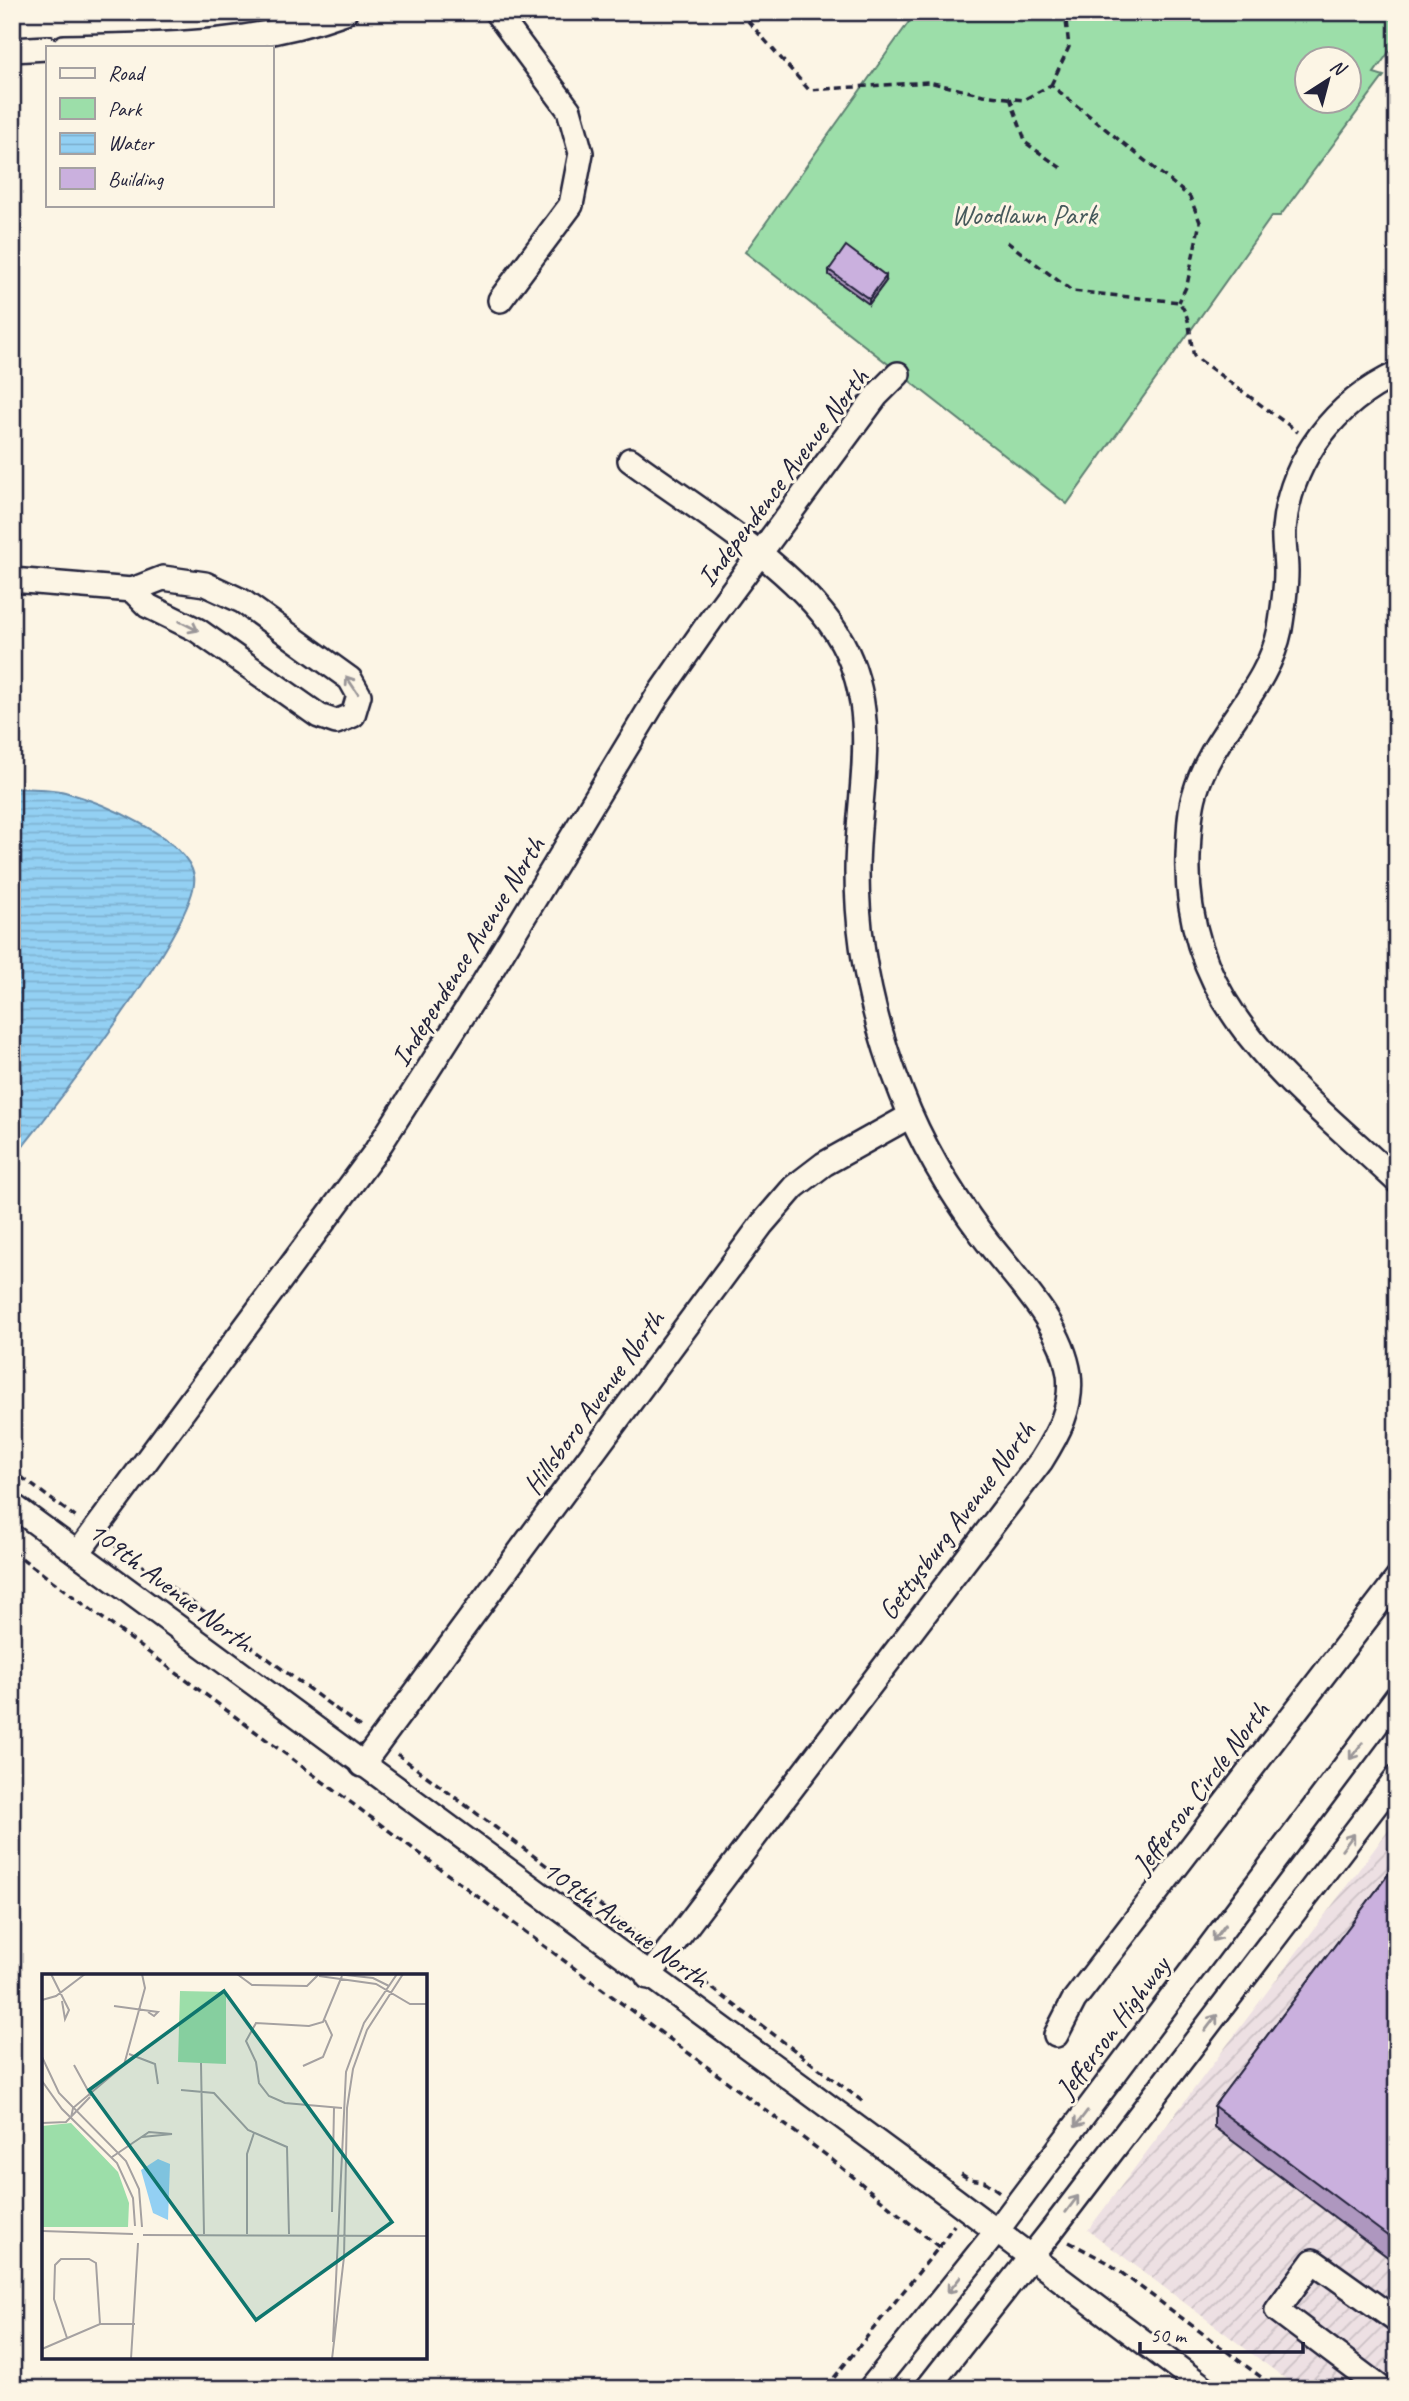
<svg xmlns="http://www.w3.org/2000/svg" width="1409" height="2401" font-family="Caveat,sans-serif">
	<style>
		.industrial { fill: url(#industrial-furrows) }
		.green { fill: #9cdea9; stroke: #5f8072; stroke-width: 2; fill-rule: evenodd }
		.water { fill: url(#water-rules); stroke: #668aa9; stroke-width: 2 }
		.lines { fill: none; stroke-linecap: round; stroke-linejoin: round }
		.minor-casing { stroke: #22223b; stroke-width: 28 }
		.path { stroke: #22223b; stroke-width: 3.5; stroke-dasharray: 7 5; stroke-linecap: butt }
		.minor { stroke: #fcf5e5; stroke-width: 23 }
		.wall { fill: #ae97bf; stroke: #22223b; stroke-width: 2 }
		.shaded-wall { fill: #8d7b9b; stroke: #22223b; stroke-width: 2 }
		.building { fill: #cab0de; stroke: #22223b; stroke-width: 2 }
		.oneway { stroke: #9a9698 }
		.labels { text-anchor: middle; stroke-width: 6; stroke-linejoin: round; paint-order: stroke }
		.park-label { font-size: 28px; fill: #475a5c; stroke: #fcf5e5 }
		.street-label { font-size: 28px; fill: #22223b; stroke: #fcf5e5 }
		.inset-road { fill: none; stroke: #a5a1a1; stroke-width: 2 }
		.view { fill: #0f766e; fill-opacity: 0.15; stroke: #0f766e; stroke-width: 3.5 }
		.inset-edge { fill: none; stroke: #22223b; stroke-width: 3.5 }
	</style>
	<defs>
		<pattern id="industrial-furrows" width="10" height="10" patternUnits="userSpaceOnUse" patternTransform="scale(1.75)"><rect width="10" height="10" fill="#ede0e3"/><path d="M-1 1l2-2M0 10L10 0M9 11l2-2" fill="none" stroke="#cbc0c4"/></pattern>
		<pattern id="water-rules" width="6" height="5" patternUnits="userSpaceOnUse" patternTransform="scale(1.75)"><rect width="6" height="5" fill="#93d0f3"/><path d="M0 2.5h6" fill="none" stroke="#7eb2d1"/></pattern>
	</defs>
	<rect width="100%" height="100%" fill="#fcf5e5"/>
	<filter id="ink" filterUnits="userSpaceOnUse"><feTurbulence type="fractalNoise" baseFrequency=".0143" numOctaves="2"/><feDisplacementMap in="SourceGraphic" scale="14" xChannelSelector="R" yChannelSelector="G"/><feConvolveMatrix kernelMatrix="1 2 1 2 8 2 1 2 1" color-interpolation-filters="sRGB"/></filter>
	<g filter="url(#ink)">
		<polygon class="industrial" points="1397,1819 1397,2389 1299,2389 1088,2230"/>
		<path class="green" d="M916,12h481v29l-23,32 10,3 -104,140h-8l-205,288 -322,-252zM1308,60h42v42h-42z"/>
		<path class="water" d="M12,788c17,1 37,0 53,4 35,10 122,45 129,84 8,44 -148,242 -182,284z"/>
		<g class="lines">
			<g class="minor-casing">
				<g id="minor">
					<polyline points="496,12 569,110 581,153 571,205 500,300"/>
					<path d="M64,47c98,-2 188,-1 281,-35"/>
					<polyline points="12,50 47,48"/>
					<path d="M1397,374c-61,28 -107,86 -113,155 -1,14 2,28 2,42 0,20 -3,39 -6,58 -12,61 -68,104 -85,164 -6,19 -6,43 -7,63 -5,154 108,230 209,325"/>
					<path d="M630,460c66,49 172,110 212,182 40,74 15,150 15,230 0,76 17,152 45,222 20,52 48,98 81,142 31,42 78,85 86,138 4,33 -11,60 -28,87l-393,516"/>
					<polyline points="12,580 132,590 163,578 205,584 242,601 350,679 359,695 353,715 336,722 319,716 197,630 148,606 132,590"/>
					<polyline points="12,1505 954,2199 1206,2389"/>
					<polyline points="78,1553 376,1151 483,984 657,697 710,621 877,395 898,374"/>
					<polyline points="362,1765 762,1224 794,1187 824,1164 910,1116"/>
					<polyline points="1056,2035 1074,2000 1397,1579"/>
					<polyline points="870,2389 996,2232 1397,1697"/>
					<polyline points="927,2389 1052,2230 1397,1777"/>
					<polyline points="1382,2389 1277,2310 1313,2261 1397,2321"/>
				</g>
			</g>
			<g class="path">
				<polyline points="740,12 809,90 929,82 983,95 1023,100 1051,85 1190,197 1200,222 1187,285 1179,302"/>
				<polyline points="1051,85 1069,47 1065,12"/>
				<polyline points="1010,98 1026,143 1061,168"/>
				<path d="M1007,242l65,49 107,11c14,19 9,32 15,54l104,76"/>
				<polyline points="12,1470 78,1519"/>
				<polyline points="113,1544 363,1729"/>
				<polyline points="12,1551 830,2158 939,2247 825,2389"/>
				<polyline points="397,1754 649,1942"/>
				<polyline points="684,1967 862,2101"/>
				<polyline points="961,2174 969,2179 984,2181 1001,2193"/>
				<polyline points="1069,2242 1107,2262 1277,2389"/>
				<polyline points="939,2247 954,2225"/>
			</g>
			<use href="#minor" class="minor"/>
		</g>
		<g class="wall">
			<polygon points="829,270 886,281 869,304 829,275"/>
			<polygon points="1397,1863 1397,2264 1214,2127 1214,2106"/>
		</g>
		<polygon class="shaded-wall" points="886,276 886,281 869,304 869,299"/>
		<g class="building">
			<polygon points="846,246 886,276 869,299 829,270"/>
			<polygon points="1397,1863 1397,2243 1214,2106"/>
		</g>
		<defs><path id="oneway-shaft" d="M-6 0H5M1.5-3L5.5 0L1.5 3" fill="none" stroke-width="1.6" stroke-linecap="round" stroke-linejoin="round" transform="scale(1.75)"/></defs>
		<g class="oneway">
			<use href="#oneway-shaft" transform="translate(189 626) rotate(27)"/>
			<use href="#oneway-shaft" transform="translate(352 685) rotate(-124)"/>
			<use href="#oneway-shaft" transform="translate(1356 1751) rotate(127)"/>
			<use href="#oneway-shaft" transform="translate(1348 1842) rotate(-53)"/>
			<use href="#oneway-shaft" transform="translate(1219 1933) rotate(127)"/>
			<use href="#oneway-shaft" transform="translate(1211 2023) rotate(-53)"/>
			<use href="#oneway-shaft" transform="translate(1081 2119) rotate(127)"/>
			<use href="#oneway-shaft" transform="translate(1072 2204) rotate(-53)"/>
			<use href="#oneway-shaft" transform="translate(954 2285) rotate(129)"/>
		</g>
	</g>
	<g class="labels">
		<g class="park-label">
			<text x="1024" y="224">Woodlawn Park</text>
		</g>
		<g class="street-label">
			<text transform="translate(782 477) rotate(-53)" y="10">Independence Avenue North</text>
			<text transform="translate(467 951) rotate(-58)" y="10">Independence Avenue North</text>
			<text transform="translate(593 1402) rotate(-54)" y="10">Hillsboro Avenue North</text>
			<text transform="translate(956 1520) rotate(-53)" y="10">Gettysburg Avenue North</text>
			<text transform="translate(171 1586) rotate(37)" y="10">109th Avenue North</text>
			<text transform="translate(1200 1787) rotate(-53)" y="10">Jefferson Circle North</text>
			<text transform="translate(626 1923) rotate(36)" y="10">109th Avenue North</text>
			<text transform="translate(1112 2027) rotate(-53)" y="10">Jefferson Highway</text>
		</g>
	</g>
	<g transform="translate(42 1974)">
		<rect width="385" height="385" fill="#fcf5e5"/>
		<path d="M138,17l46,1v72l-48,-2zM29,149l47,49 11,31 -1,24h-86v-101z" fill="#9cdea9"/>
		<path d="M116,185l12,5 -2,56 -15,-7 -12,-43z" fill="#93d0f3"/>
		<path class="inset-road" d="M9,0l18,36 -4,9 -3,-18M195,0l15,11 55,1 12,-12M295,0l36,4 16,8M277,2l57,8 34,20h17M300,2l-19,46 -14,4 -53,-3 -10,18 10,21 3,21 10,13 16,7 57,5M0,26l14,-4 29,-22M72,32l44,6 -4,4 -6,-4M87,80l26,10 3,20M0,83l17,36 67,68 13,28 3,38M159,89l3,171M32,91l17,31M261,92l20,-9 9,-22 -7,-15M0,107l20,28 55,54 16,35 2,28M139,116l33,3 34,37 39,17 2,87M29,144l2,-10 51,-43 21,-77 -3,-14M0,149l24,-1 24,-25M70,183l37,-25 23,2 -30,3M290,238l2,-104M0,257l91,3M205,260v-80l7,-21M101,261l284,1M25,364l-13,-39 1,-34 6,-6h28l7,4 4,61M291,368l13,-270 18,-49 33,-49M0,375l58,-25h35M89,385l7,-116M290,385l12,-102 3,-149 6,-39 14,-39 36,-56"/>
		<path class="view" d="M182,17l168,231 -136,98 -167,-230z"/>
		<rect width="385" height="385" class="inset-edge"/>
	</g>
	<rect width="1409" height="2401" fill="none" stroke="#fcf5e5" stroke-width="42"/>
	<rect x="21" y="21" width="1367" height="2359" fill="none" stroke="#22223b" stroke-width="2.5" filter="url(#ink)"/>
	<rect x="46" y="46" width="228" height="161" fill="#fcf5e5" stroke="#a5a1a1" stroke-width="2"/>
	<rect x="60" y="68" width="35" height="10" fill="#fcf5e5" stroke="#a5a1a1" stroke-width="2"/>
	<text x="108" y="80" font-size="21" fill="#22223b">Road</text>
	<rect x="60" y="98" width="35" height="21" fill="#9cdea9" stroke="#a5a1a1" stroke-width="2"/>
	<text x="108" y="116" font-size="21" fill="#22223b">Park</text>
	<rect x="60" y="133" width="35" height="21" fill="url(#water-rules)" stroke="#a5a1a1" stroke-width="2"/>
	<text x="108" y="150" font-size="21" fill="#22223b">Water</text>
	<rect x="60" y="168" width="35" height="21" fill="#cab0de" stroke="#a5a1a1" stroke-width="2"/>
	<text x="108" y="186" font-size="21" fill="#22223b">Building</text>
	<g transform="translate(1328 80) rotate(36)"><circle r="33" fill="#fcf5e5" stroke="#a5a1a1" stroke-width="2"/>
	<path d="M0-5L12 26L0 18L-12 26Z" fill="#22223b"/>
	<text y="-10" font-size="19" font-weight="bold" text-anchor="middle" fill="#22223b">N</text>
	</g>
	<path d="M1140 2342v10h163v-10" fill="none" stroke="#22223b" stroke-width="3.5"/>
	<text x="1150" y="2342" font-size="21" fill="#22223b" stroke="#fcf5e5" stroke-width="5" paint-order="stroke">50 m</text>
</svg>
